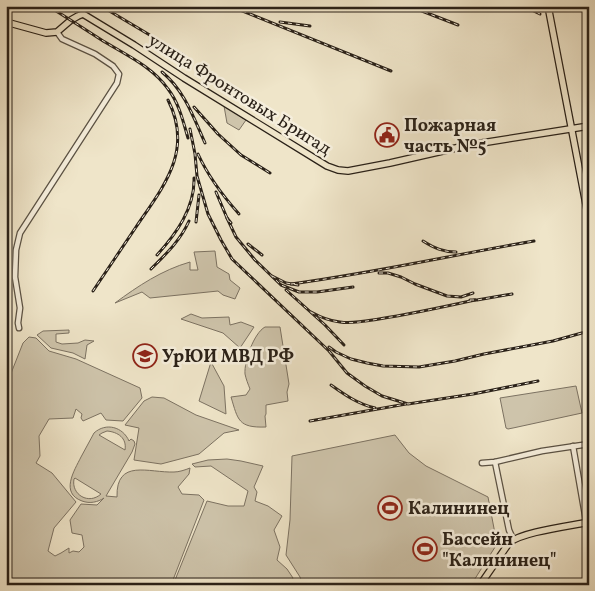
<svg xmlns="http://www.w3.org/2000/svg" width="595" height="591" font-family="Vollkorn,serif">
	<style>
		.green { fill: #cec4ab; stroke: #7c7262; fill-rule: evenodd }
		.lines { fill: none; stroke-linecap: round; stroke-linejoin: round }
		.minor-casing { stroke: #5b5244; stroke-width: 7 }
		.major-casing { stroke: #2a2118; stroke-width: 8 }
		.minor { stroke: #f5eedc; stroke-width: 4.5 }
		.major { stroke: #efe5c9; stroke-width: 5.5 }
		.rail-casing { stroke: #2a2118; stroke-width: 3 }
		.rail { stroke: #f5eedc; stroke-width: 1; stroke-dasharray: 4; stroke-linecap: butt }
		.labels { text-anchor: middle; stroke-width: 5; stroke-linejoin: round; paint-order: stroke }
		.street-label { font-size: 18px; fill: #2a2118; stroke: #f5eedc }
		.poi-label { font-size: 18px; font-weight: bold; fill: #2a2118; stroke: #f5eedc; text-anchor: start }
	</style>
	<rect width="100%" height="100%" fill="#efe5c9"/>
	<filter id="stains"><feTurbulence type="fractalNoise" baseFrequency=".004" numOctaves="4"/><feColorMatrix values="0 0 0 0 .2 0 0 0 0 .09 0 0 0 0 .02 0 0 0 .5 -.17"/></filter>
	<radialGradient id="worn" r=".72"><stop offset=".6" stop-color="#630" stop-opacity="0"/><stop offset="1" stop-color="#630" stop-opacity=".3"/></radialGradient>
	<g class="green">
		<polygon points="224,106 246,120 239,130 227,123"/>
		<path d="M215,251l2,16 12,7 1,6 10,8 -5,11 -12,-4 -5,-4 -68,7 -8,-6 -27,11c23,-17 47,-33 75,-41v8h8l-4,-18z"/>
		<polygon points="191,314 202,318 229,317 230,325 241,322 254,327 240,348 223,333 181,319"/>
		<path d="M265,327h15l9,57 -2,8 1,9 -22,4v9l-1,2 1,11c-28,1 -28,-7 -35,-30l15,-2 4,-6c-2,-5 -4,-10 -5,-15 -1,-13 9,-41 20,-47z"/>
		<polygon points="69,330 69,333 56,334 56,342 62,344 78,343 85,340 94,341 87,345 85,359 73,353 51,348 37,335 43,331"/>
		<path d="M29,337l7,1 13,13 27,8 64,29 2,10 -19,23 -17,-1 -5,-7 -18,8 -2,-3 1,-4 -6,-5 -3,9 -24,1 -10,17 1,20 -4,7 16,10 24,29 -22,26 -6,23 7,5 6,-3 8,-5v5l4,-2 6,1 5,-5 -2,-12 -10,-2 -2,-13 11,-16 16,1 7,-7c-6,4 -14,6 -22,3 -22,-8 -8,-30 -1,-44 4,-8 9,-16 13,-24 12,-11 29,-6 35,8l2,-2 3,2 1,3 -3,8 -26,44 11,1c-1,-39 32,-24 57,-25 5,0 11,-2 16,-4l-1,6 -11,13 4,7 17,1 5,5 -33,85h-147l-3,-3 -6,1 -9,-3v-194l17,-43zM107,431c11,1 20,7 18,19l-26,-15 3,-2zM74,479l1,-1 26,16c-12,11 -30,1 -27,-15z"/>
		<polygon points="211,362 224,386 226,414 199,401"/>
		<polygon points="576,386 582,413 513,428 508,429 506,428 500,398"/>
		<polygon points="152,397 164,398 196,415 239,430 224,433 199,454 161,464 134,460 139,428 125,425 144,401"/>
		<polygon points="395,435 409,453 426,466 488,497 497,544 471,585 303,585 300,577 286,555 290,520 292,456"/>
		<polygon points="227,459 241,461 263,466 254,487 257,492 255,501 268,506 282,516 274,530 280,547 277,560 287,569 293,578 290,585 173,585 207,501 228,506 244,506 248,491 211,466 195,467 192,464 208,460"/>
	</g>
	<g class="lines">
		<g class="minor-casing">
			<g id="minor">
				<polyline points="19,328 18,323 20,308 15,277 16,250 20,233 117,83 119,74 113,66 95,54 62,39 57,32"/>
				<polyline points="573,446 589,538"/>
				<polyline points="495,462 509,530 513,539"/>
				<polyline points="482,463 495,462 542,451 589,444"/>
			</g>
		</g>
		<g class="major-casing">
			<g id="major">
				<polyline points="548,6 589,220"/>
				<polyline points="6,22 46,33 57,32 71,20 78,16 83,14 134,45 184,78 327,166 338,170 348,171 390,163 469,145 589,126"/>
				<path d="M480,585l29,-42c12,-11 61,-17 80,-21"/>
			</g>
		</g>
		<use href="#minor" class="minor"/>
		<use href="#major" class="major"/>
		<g class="rail-casing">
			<g id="rail">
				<path d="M48,6c18,11 35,22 52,33 24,15 52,27 68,50 11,14 15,32 20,49"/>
				<polyline points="101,6 185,56"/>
				<polyline points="409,6 458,25"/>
				<polyline points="523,6 540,14"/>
				<polyline points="235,8 391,71"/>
				<polyline points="240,8 249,9 260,6"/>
				<polyline points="280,22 310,26"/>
				<path d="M162,72c22,18 31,44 43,71"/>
				<polyline points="194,107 218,134 241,155 270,173"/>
				<polyline points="190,129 195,154 197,176 208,214 221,240 232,259 329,351 347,373 365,386 382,396 408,404 473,394 538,381"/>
				<path d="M198,154c10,22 25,42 41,60"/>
				<polyline points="216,192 227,218 231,223"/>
				<polyline points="227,218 236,237 255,260 281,285 299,292 317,292 353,287"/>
				<polyline points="196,222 199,195"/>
				<path d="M423,241c11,7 20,11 33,11"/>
				<polyline points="248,244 262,255"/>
				<path d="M157,255c19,-21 38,-47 37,-77"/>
				<path d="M151,269c15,-15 29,-28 38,-48"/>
				<polyline points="379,273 388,273 401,277 415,284 447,296 461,297 473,293"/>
				<polyline points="272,276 286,283 298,285"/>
				<path d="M291,284c82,-11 162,-29 243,-43"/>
				<polyline points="286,290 325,325 344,345"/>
				<path d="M93,291c14,-21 29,-43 43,-64 27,-40 58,-76 32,-127"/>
				<polyline points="470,300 477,300 512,294"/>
				<path d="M311,312c9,5 19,9 29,10 13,2 26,-1 39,-3 32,-5 64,-12 96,-19"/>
				<polyline points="329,347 336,352 351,359 367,363 383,366 419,367 455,361 484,354 553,341 589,331"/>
				<path d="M331,385c14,10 27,19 44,23"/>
				<polyline points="310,421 406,404"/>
			</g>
		</g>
		<use href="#rail" class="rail"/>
	</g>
	<defs>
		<g id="civic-ring" transform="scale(1.25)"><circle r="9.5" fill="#f5eedc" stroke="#8f2418" stroke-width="1.5"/><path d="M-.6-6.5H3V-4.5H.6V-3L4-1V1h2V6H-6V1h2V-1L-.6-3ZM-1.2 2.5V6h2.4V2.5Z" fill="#8f2418"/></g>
		<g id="university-ring" transform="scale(1.25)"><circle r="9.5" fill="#f5eedc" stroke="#8f2418" stroke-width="1.5"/><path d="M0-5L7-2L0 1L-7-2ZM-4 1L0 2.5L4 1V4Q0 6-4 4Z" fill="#8f2418"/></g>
		<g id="stadium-ring" transform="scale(1.25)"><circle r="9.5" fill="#f5eedc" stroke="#8f2418" stroke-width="1.5"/><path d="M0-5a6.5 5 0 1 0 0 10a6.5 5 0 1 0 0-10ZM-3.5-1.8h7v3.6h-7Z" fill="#8f2418"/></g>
	</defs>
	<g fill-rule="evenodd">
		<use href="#civic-ring" x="387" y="135"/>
		<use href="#university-ring" x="145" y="356"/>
		<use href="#stadium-ring" x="390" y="508"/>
		<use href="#stadium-ring" x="425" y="549"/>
	</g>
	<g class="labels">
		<g class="street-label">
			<text transform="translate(240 94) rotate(32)" y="6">улица Фронтовых Бригад</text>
		</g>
		<g class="poi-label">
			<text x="404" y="131">Пожарная<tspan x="404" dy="21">часть №5</tspan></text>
			<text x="162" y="362">УрЮИ МВД РФ</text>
			<text x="408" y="514">Калининец</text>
			<text x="442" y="545">Бассейн<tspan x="442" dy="21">"Калининец"</tspan></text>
		</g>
	</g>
	<rect width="595" height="591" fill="none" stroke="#efe5c9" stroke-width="25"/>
	<rect x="8" y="8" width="580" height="576" fill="none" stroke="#2a2118" stroke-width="2.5"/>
	<rect x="12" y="12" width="570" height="566" fill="none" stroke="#2a2118"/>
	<rect width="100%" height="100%" filter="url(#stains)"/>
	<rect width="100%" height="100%" fill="url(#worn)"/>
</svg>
